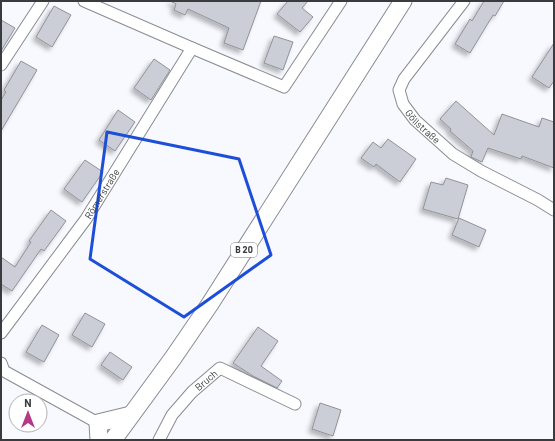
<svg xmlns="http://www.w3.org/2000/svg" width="555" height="441" font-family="Barlow,sans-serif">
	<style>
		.building { fill: #cbced6; stroke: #90929a; filter: url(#shadow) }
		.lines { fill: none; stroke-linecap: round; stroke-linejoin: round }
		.minor-casing { stroke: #898b92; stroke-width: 13 }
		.primary-casing { stroke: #898b92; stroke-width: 19 }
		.minor { stroke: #fff; stroke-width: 11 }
		.primary { stroke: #fff; stroke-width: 17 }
		.marked { fill: none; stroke: #1d4ed8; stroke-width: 3; stroke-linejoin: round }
		.labels { text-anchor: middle; stroke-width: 4; stroke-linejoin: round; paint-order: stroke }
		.shield { fill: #fff; stroke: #757678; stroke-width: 1 }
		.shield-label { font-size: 9px; font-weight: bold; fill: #3a3b3e }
		.street-label { font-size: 10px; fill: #3a3b3e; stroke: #fff }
	</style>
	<defs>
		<filter id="shadow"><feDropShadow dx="-3.5" dy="3.5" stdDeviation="2" flood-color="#0004"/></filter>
	</defs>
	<rect width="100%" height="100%" fill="#f7f9fe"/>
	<g class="building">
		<polygon points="170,1 261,1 243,50 224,43 229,28 188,9 185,15 174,10 176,4"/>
		<polygon points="288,1 308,1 302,8 313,17 300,32 277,14"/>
		<polygon points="484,1 504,1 495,16 493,15 470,53 455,44 470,19 472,21"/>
		<polygon points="54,6 71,15 52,47 36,37"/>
		<polygon points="1,20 15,28 1,51"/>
		<polygon points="274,36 293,42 283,70 264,63"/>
		<polygon points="554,43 554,81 549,88 532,77"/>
		<polygon points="154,59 170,70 151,100 134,88"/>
		<polygon points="21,61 37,70 1,131 1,100 6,92 4,90"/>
		<polygon points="456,101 494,135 502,114 539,127 542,118 554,122 554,168 522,156 521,159 488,148 482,162 471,157 473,151 450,131 451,129 440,119"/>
		<polygon points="118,110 135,122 115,151 99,140"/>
		<polygon points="388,139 416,159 400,182 376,164 374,167 361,158 373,142 381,148"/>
		<polygon points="85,160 103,172 82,202 64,189"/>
		<polygon points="446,178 468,185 458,219 423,209 431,182 443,185"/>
		<polygon points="51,210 66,221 44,251 41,249 12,291 1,284 1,257 15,267 31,242 29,241"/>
		<polygon points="459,218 486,230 479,247 452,235"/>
		<polygon points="85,313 105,324 92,347 72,335"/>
		<polygon points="42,325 59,335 44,362 26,352"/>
		<polygon points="258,327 278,341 261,366 282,381 277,388 253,376 233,363"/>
		<polygon points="110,352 132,367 123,380 101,365"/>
		<polygon points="320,403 341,410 333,436 312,429"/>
	</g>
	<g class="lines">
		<g class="minor-casing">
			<g id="minor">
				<polyline points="84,1 192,48 284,87 341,1"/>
				<path id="s1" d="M464,1l-60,78 -5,11 4,14 12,16 38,34 28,17 57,29 16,10"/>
				<polyline points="1,65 43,1"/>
				<path id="s2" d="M1,333l85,-114 106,-171"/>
				<polyline points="1,363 4,371 98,423"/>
				<path id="s3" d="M159,440l13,-25 20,-23 28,-24 75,36"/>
			</g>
		</g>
		<g class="primary-casing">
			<g id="primary">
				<polyline points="99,440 98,423 131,415"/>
				<polyline points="113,440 173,358 210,304 403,1"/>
			</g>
		</g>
		<use href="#minor" class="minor"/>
		<use href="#primary" class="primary"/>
	</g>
	<path class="marked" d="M107,132l132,27 32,96 -87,62 -94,-58z"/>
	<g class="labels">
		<rect class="shield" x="231" y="243" width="26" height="14" rx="3"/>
		<g class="shield-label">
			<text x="244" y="253">B 20</text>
		</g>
		<g class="street-label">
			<text dy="4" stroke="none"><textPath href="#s1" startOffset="155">Göllstraße</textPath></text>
			<text dy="4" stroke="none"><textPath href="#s2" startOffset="172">Römerstraße</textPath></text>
			<text dy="4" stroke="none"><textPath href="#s3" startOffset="77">Bruch</textPath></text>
		</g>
	</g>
	<rect width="555" height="441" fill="none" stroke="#3a3b3e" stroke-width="4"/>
	<g transform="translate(28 413)"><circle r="19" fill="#ffffff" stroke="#b0b1b2"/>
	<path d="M0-3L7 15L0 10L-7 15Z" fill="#b53787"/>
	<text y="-6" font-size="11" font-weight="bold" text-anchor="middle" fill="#3a3b3e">N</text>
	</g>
</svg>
